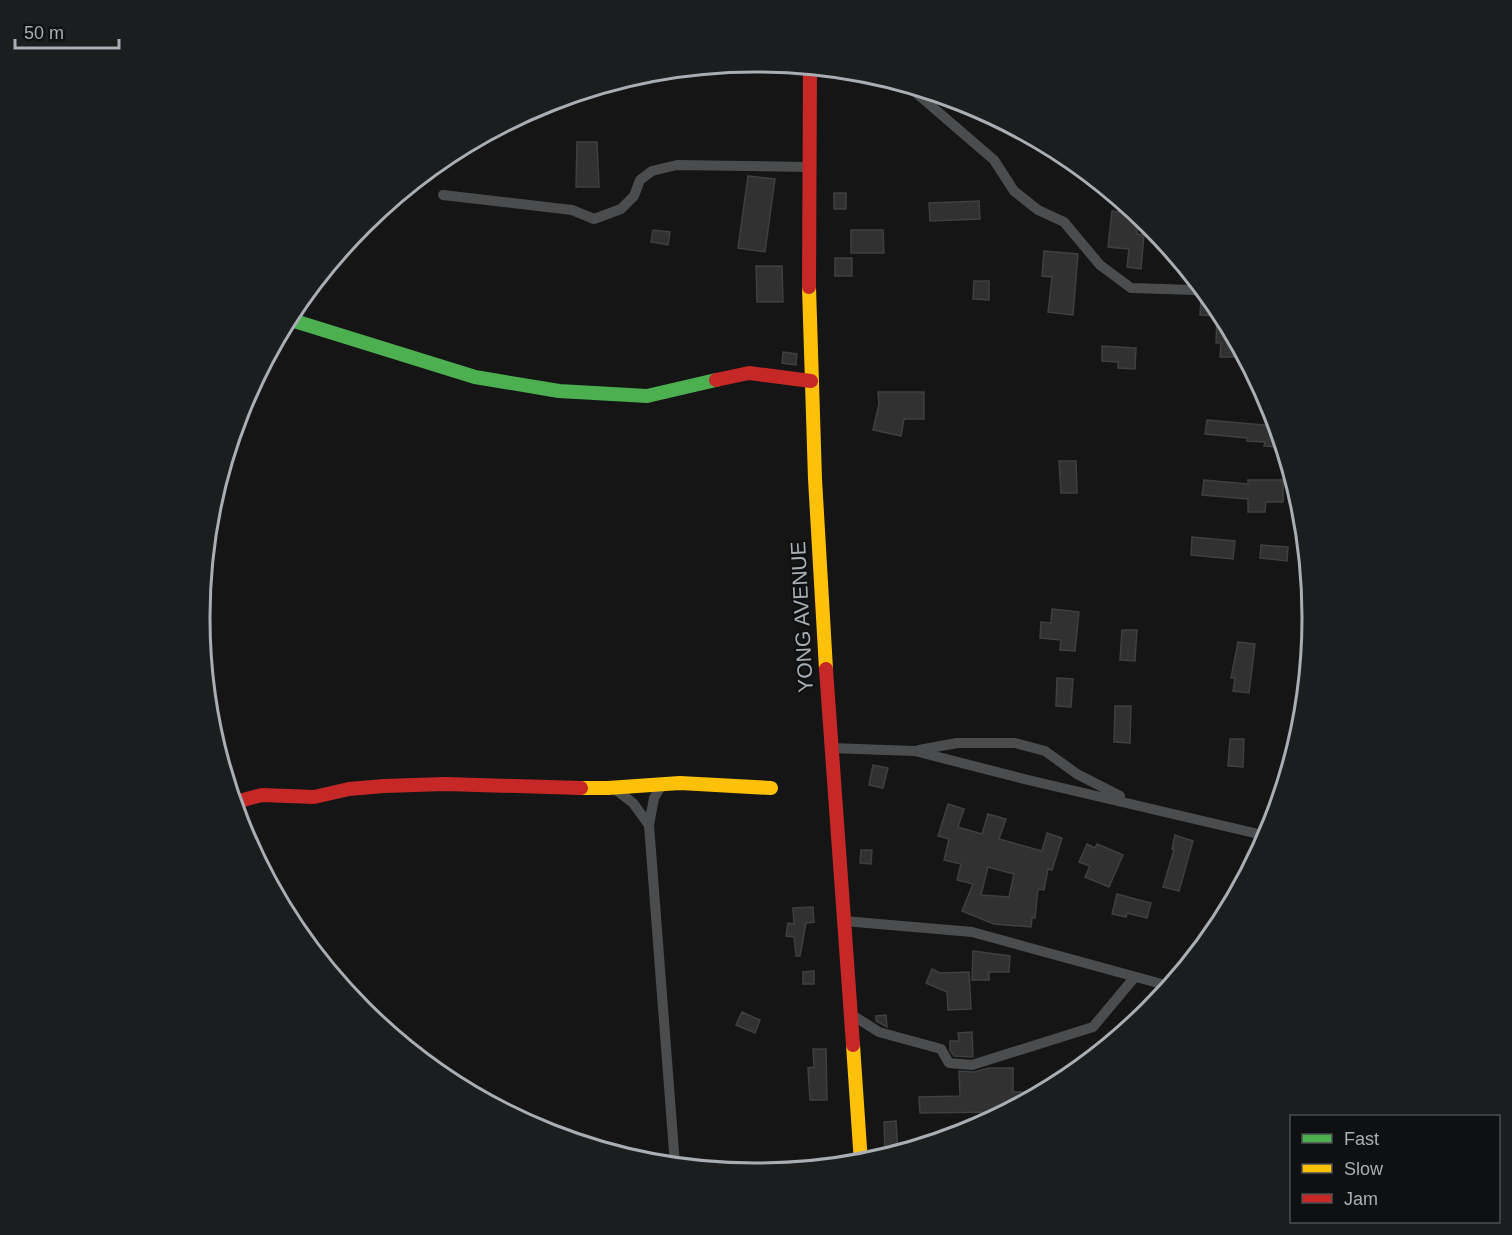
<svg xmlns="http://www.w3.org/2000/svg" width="1512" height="1235" font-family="Helvetica,sans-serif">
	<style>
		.building { fill: #313132; stroke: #3e3f41; stroke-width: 1.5; fill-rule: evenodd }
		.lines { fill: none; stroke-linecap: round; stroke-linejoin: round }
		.street { stroke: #4a4c4e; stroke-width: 10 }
		.fast { stroke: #4caf50; stroke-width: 14 }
		.slow { stroke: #ffc107; stroke-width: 14 }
		.jam { stroke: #c62828; stroke-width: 14 }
		.labels { text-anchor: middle; stroke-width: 4.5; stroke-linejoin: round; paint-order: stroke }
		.street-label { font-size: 21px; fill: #a8aeb4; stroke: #0f1011 }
		.rim { fill: none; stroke: #a8aeb4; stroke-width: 3 }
	</style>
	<rect width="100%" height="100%" fill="#151515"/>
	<g class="building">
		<polygon points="577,142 597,142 599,187 576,187"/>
		<polygon points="748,176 775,179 765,252 738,248"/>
		<rect x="834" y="193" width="12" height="16"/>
		<polygon points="979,201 980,219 930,221 929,203"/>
		<polygon points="1112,211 1136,214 1139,216 1137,234 1144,235 1141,269 1127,267 1129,249 1108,247"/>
		<polygon points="653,230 670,232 668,245 651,242"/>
		<polygon points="851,230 883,230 884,253 851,253"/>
		<polygon points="1044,251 1078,254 1073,315 1048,312 1052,277 1042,276"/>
		<rect x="835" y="258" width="17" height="18"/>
		<polygon points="756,266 782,266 783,302 757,302"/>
		<polygon points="974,281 989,281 989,300 973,299"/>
		<polygon points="1201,300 1211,300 1218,309 1235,339 1234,357 1220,357 1221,343 1216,343 1217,316 1200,315"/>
		<polygon points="1102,346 1136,348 1135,369 1118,368 1118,362 1102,361"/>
		<polygon points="783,352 797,354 796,365 782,363"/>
		<polygon points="878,392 924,392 924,419 904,419 901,436 873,430 879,404"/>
		<polygon points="1207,420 1276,426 1279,437 1278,447 1264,446 1265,442 1247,441 1247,438 1205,434"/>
		<polygon points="1059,461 1076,461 1077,493 1061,493"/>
		<polygon points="1204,480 1248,484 1248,480 1283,480 1283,502 1266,502 1265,512 1248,512 1248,499 1202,495"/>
		<polygon points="1192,537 1235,541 1233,559 1191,555"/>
		<polygon points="1261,545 1288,547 1287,561 1260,558"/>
		<polygon points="1052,609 1079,612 1075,651 1060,650 1061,640 1040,638 1041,622 1051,623"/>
		<polygon points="1122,630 1137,630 1135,661 1120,660"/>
		<polygon points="1238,642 1255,644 1249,693 1233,691 1235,678 1231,678"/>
		<polygon points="1057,678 1073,679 1071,707 1056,706"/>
		<polygon points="1115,706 1131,706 1130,743 1114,742"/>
		<polygon points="1230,739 1244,739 1243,767 1228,766"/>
		<polygon points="873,765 888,768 883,788 869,785"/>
		<path d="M948,804l16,5 -6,18 24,7 6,-20 18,5 -7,20 43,12 5,-18 15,5 -10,32 -4,-1 -4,21 -6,-1 -3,29h-3l-1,9 -37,-3 -32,-13 11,-27 -16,-4 4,-16 -17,-4 5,-21 -11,-3zM988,867l26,7 -5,23 -28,-2z"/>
		<polygon points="1175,835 1193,841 1179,891 1163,887 1174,850 1172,849"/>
		<polygon points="1087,844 1095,848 1097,844 1123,855 1109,887 1085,877 1090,866 1079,862"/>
		<polygon points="861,850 872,850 871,864 860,863"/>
		<polygon points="1117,894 1151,903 1147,918 1127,913 1126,917 1112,914"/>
		<polygon points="813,907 814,922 806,923 800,956 796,956 794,937 786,936 788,923 794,924 793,908"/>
		<polygon points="973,951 1010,956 1009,972 989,972 989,980 972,980"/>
		<polygon points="932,969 940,973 969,972 971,1009 948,1010 947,992 926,983"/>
		<polygon points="814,971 814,984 803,984 803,972"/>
		<polygon points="742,1012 760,1020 755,1033 736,1025"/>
		<polygon points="886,1015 887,1027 876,1021 876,1016"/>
		<polygon points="972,1032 973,1057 954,1056 950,1050 950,1041 959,1041 958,1033"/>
		<polygon points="813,1049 826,1049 827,1100 810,1100 808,1068 814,1067"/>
		<polygon points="989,1068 1013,1068 1013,1092 1043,1092 1005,1112 920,1113 919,1097 960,1096 959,1071 974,1072"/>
		<polygon points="896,1121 898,1153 885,1156 884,1122"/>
	</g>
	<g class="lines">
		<g class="street">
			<polyline points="907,85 994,160 1014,191 1038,210 1064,222 1100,265 1131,288 1194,290 1207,294"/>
			<polyline points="443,195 572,210 594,219 621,209 634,196 640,180 652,171 677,165 809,167"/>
			<polyline points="830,748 915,751 1024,779 1267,836"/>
			<polyline points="919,750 957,743 1015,743 1045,751 1077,774 1120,796"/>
			<polyline points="663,783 654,798 649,825 675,1165"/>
			<polyline points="615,789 633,803 649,825"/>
			<polyline points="844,921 972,932 1169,986"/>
			<polyline points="852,1015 879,1032 941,1049 949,1063 972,1065 1093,1027 1134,978"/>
		</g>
		<polyline class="fast" points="288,319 475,377 559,391 647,396 716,380"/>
		<g class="slow">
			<polyline points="809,287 815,479 826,669"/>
			<polyline points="581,788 608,788 680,783 771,788"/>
			<polyline points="853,1045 861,1163"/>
		</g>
		<g class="jam">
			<polyline points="809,287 810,67"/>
			<polyline points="716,380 749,373 811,381"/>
			<polyline points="826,669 853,1045"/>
			<polyline points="235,806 243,800 262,795 314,797 349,789 384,786 445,784 581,788"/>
		</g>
	</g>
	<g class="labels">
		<g class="street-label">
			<text transform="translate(802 617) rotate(-93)" y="7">YONG AVENUE</text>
		</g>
	</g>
	<path d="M0 0H1512V1235H0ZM755 72H757A545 545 0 0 1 1302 617V618A545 545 0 0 1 757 1163H755A545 545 0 0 1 210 618V617A545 545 0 0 1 755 72Z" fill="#1b1d1e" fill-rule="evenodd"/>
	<path class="rim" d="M755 72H757A545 545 0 0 1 1302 617V618A545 545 0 0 1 757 1163H755A545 545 0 0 1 210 618V617A545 545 0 0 1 755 72Z"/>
	<rect x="1290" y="1115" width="210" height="108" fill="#0f1011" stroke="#4c4f52" stroke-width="1.5"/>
	<rect x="1302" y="1134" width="30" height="9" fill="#4caf50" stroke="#4c4f52" stroke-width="1.5"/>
	<text x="1344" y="1145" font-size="18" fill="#a8aeb4">Fast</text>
	<rect x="1302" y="1164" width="30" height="9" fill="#ffc107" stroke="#4c4f52" stroke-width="1.5"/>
	<text x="1344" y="1175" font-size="18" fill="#a8aeb4">Slow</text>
	<rect x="1302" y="1194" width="30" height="9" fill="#c62828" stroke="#4c4f52" stroke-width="1.5"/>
	<text x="1344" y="1205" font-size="18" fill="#a8aeb4">Jam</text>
	<path d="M15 39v9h104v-9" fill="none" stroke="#a8aeb4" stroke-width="3"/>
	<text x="24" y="39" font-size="18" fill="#a8aeb4" stroke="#0f1011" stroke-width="4.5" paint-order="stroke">50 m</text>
</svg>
